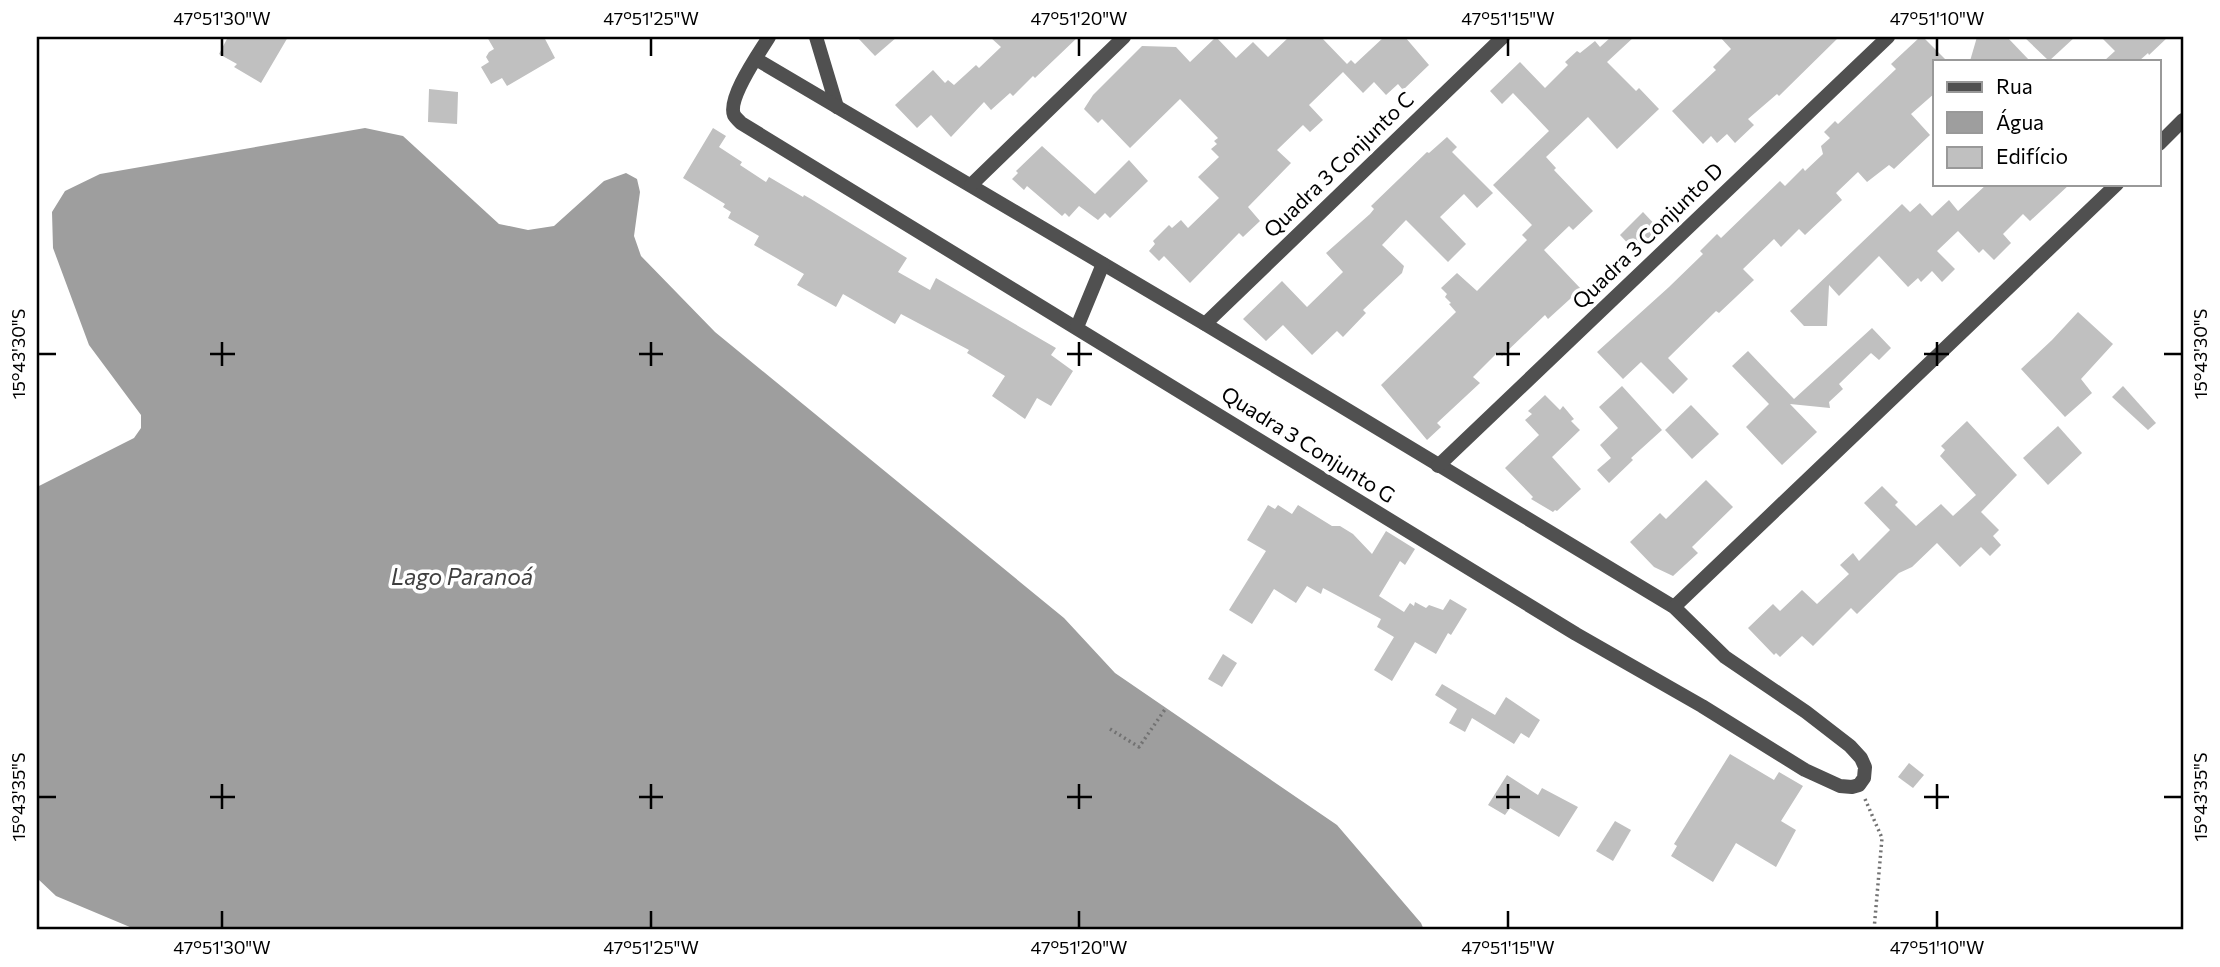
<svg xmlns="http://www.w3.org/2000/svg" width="2220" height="967" font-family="Commissioner,sans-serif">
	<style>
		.water { fill: #9e9e9e }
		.building { fill: #c0c0c0 }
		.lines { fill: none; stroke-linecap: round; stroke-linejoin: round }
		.path { stroke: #727272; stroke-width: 3.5; stroke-dasharray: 2 3.5; stroke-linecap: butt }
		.minor { stroke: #505050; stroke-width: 14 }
		.ticks { fill: none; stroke: #000; stroke-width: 2.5 }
		.labels { text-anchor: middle; stroke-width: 7; stroke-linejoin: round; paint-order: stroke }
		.street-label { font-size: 21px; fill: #000; stroke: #fff }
		.water-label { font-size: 23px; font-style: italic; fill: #3f3f3f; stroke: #fff }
		.neatline { fill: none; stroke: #000; stroke-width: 2.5 }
		.ticks-label { font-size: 18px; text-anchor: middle; fill: #000 }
	</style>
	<rect width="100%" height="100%" fill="#fff"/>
	<polygon class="water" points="365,128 403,136 499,224 528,230 554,226 604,181 626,173 637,179 640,192 634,236 641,256 715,332 1064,618 1115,673 1337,825 1421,923 1424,930 137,930 56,896 37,878 37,487 134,438 141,428 141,415 89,345 53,248 52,212 65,191 100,174"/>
	<g class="building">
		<polygon points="228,37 288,37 261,83 234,67 237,64 219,54"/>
		<polygon points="487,37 544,37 555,58 507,86 502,78 491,84 481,67 489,62 486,57 489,52 494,49"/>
		<polygon points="857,37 897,37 875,56"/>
		<polygon points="990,37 1078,37 1035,78 1033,76 1013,96 1010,93 991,110 984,102 951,137 931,115 917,128 895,105 933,70 945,83 948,80 954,85 976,65 979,68 1001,47"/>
		<polygon points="1216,37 1236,58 1253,42 1268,57 1289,37 1321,37 1347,64 1351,60 1355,64 1384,37 1405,37 1429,65 1403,90 1398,84 1386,95 1374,82 1363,93 1343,72 1309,105 1323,120 1310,132 1303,125 1277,150 1291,163 1248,207 1260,221 1243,237 1239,233 1190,283 1164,256 1159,261 1149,251 1155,244 1153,241 1169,225 1172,228 1181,220 1188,228 1219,198 1198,177 1219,157 1211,149 1217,144 1214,141 1218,138 1180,99 1130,148 1102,119 1098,123 1084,109 1093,95 1142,46 1176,47 1190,62"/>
		<polygon points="1611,37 1634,37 1607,62 1636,91 1639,88 1659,109 1617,149 1588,117 1546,157 1556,168 1554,170 1593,211 1573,230 1569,226 1544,250 1581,289 1548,319 1545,315 1502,356 1498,352 1473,377 1480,383 1437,423 1441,427 1427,440 1381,385 1456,312 1449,304 1451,303 1445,297 1447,294 1441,288 1457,273 1477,291 1527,240 1522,235 1532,225 1493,185 1549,131 1513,93 1502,104 1490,91 1520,62 1545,88 1568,65 1565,62 1577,51 1580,53 1595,41 1600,47"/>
		<polygon points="1720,37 1839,37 1779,96 1777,94 1748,119 1754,125 1735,143 1727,134 1717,143 1711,136 1703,144 1672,111 1716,70 1713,67 1731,49"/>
		<polygon points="1920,37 1923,37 1947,61 1935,61 1935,93 1911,114 1930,135 1894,169 1889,165 1867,182 1858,172 1836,193 1842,200 1805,235 1799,229 1781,247 1774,239 1743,269 1754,280 1719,313 1716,311 1668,358 1688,379 1673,394 1641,362 1623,379 1597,352 1669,287 1703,254 1700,251 1717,234 1721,238 1780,181 1785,186 1803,168 1805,171 1823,154 1821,146 1830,138 1824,132 1835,121 1838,124 1896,69 1891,64"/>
		<polygon points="1977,37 2007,37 2030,61 1970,61"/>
		<polygon points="2024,37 2075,37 2049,61"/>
		<polygon points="2101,37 2168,37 2149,55 2148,53 2139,61 2104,61 2115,51"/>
		<polygon points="429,89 458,92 457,124 428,122"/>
		<polygon points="713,128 726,136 719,147 742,162 740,165 766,182 769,177 803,197 804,195 811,199 907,258 898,272 930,290 936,278 1056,348 1051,355 1073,371 1051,406 1037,398 1025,419 992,396 1005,376 967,353 969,350 901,314 895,324 843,294 836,307 797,285 804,274 754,245 759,236 728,218 731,212 723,207 725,204 683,178"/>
		<polygon points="1447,137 1457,147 1452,152 1493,193 1477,208 1464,194 1440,217 1466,244 1448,262 1406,220 1382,245 1404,266 1402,273 1363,310 1366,313 1343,337 1337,331 1312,355 1283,325 1266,341 1243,319 1282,281 1307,307 1343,272 1326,253 1370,214 1374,209 1371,206 1427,152 1429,153"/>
		<polygon points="1042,146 1095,194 1129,160 1148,181 1110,218 1105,213 1098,220 1079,206 1069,217 1065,213 1062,216 1027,186 1024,190 1012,179 1018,173 1016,171"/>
		<polygon points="1987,184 2070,184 2030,221 2023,214 2003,234 2011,243 1994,260 1983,249 1979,253 1958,231 1937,251 1955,269 1942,282 1932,271 1921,282 1918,278 1908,287 1879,256 1839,296 1829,285 1827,326 1804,326 1790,311 1902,204 1910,212 1920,203 1932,216 1949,200 1958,211"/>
		<polygon points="1643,212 1659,229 1635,251 1620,235"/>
		<polygon points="2078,312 2113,344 2081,379 2092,393 2065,417 2021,369 2052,340"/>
		<polygon points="1872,328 1891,348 1879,360 1871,353 1839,384 1843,389 1829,402 1830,408 1790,404 1817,432 1782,465 1746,427 1769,404 1732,366 1748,351 1794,399"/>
		<polygon points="1622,386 1662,430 1631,458 1633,460 1609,483 1597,470 1611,458 1600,445 1618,428 1599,407"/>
		<polygon points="2123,386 2156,423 2148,430 2112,397"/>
		<polygon points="1545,395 1560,410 1563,406 1574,419 1571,421 1580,430 1552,457 1581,489 1557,511 1555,510 1553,512 1531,499 1533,497 1505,468 1539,435 1525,420 1532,414 1528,411"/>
		<polygon points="1691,405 1719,434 1692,459 1665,430"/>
		<polygon points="1967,421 2017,475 1981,512 1999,530 1993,536 2001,545 1990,556 1981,547 1960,567 1937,543 1912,567 1899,573 1857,614 1851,608 1813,646 1802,636 1780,657 1776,653 1774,655 1748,628 1773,604 1780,611 1802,590 1817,604 1849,574 1840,565 1853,553 1859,561 1890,530 1864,503 1882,486 1898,502 1895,505 1916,526 1941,504 1953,516 1976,495 1940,456 1945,450 1941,446"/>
		<polygon points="2058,426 2082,453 2048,485 2023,458"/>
		<polygon points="1706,480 1733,507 1692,547 1698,553 1673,576 1654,567 1630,542 1660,513 1666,519"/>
		<polygon points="1268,505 1275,509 1278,505 1292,514 1298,505 1332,526 1340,526 1353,534 1372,554 1386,531 1415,549 1405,565 1400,561 1379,596 1404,612 1410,603 1414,606 1415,602 1426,608 1429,605 1443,610 1450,599 1467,609 1451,635 1448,633 1436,654 1415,642 1392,681 1374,670 1394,637 1377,627 1381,619 1323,588 1321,594 1307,586 1296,603 1274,589 1252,624 1229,610 1266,551 1247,540"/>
		<polygon points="1223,654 1237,663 1222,687 1208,679"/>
		<polygon points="1442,684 1495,715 1506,697 1540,720 1529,738 1521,733 1514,744 1472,718 1465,732 1449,723 1457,709 1435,695"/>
		<polygon points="1730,754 1774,780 1779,772 1803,786 1781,821 1796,830 1776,867 1736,843 1713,882 1671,856 1677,846 1674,844"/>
		<polygon points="1909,763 1924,775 1913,788 1898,777"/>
		<polygon points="1507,775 1538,795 1542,788 1578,807 1559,837 1510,808 1505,815 1488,805"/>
		<polygon points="1615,821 1631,830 1613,861 1596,851"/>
	</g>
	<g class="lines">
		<g class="path">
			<polyline points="1110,729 1139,747 1166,708"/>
			<polyline points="1865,799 1882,838 1874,930"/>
		</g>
		<g class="minor">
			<polyline points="816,37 837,107"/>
			<path d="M756,59l449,265 469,283 51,50 81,55 44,34 11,12 4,9 -1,11 -5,7 -7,2 -12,-1 -35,-16 -103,-64 -126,-72 -835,-511c-2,-2 -6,-6 -7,-8 -7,-17 26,-63 35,-78"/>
			<polyline points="2159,144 2183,120"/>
			<polyline points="971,185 1124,37"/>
			<polyline points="1205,324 1503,37"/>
			<polyline points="1077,327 1103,264"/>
			<polyline points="1438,466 1888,37"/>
			<polyline points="1674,607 2117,184"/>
		</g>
	</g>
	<path class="ticks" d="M222,38v18M651,38v18M1079,38v18M1508,38v18M1937,38v18M222,342v24M651,342v24M1079,342v24M1508,342v24M1937,342v24M38,354h18M210,354h25M639,354h24M1067,354h25M1496,354h24M1924,354h25M2164,354h18M222,784v25M651,784v25M1079,784v25M1508,784v25M1937,784v25M38,797h18M210,797h25M639,797h24M1067,797h25M1496,797h24M1924,797h25M2164,797h18M222,911v17M651,911v17M1079,911v17M1508,911v17M1937,911v17"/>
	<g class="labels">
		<g class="street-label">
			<text transform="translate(1339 165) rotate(-44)" y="7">Quadra 3 Conjunto C</text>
			<text transform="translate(1648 236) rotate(-44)" y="7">Quadra 3 Conjunto D</text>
			<text transform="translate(1308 445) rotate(32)" y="7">Quadra 3 Conjunto G</text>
		</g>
		<g class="water-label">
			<text x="462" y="585">Lago Paranoá</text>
		</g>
	</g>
	<rect width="2220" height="967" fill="none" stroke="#ffffff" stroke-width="77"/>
	<rect x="1933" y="60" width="228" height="126" fill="#ffffff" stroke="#999999" stroke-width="2"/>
	<rect x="1947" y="82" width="35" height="10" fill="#505050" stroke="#999999" stroke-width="2"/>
	<text x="1996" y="94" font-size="21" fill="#000000">Rua</text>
	<rect x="1947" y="112" width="35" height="21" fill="#9e9e9e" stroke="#999999" stroke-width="2"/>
	<text x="1996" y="130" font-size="21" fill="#000000">Água</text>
	<rect x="1947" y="147" width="35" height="21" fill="#c0c0c0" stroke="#999999" stroke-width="2"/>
	<text x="1996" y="164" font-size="21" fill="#000000">Edifício</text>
	<rect x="38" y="38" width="2144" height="890" class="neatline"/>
	<g class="ticks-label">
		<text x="222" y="25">47°51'30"W</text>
		<text x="651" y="25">47°51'25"W</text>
		<text x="1079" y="25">47°51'20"W</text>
		<text x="1508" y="25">47°51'15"W</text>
		<text x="1937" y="25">47°51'10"W</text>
		<text transform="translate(19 354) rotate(-90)" y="6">15°43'30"S</text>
		<text transform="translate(2201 354) rotate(-90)" y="6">15°43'30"S</text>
		<text transform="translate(19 797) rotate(-90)" y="6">15°43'35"S</text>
		<text transform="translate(2201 797) rotate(-90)" y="6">15°43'35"S</text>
		<text x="222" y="954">47°51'30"W</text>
		<text x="651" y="954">47°51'25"W</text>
		<text x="1079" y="954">47°51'20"W</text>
		<text x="1508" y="954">47°51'15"W</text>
		<text x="1937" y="954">47°51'10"W</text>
	</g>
</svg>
